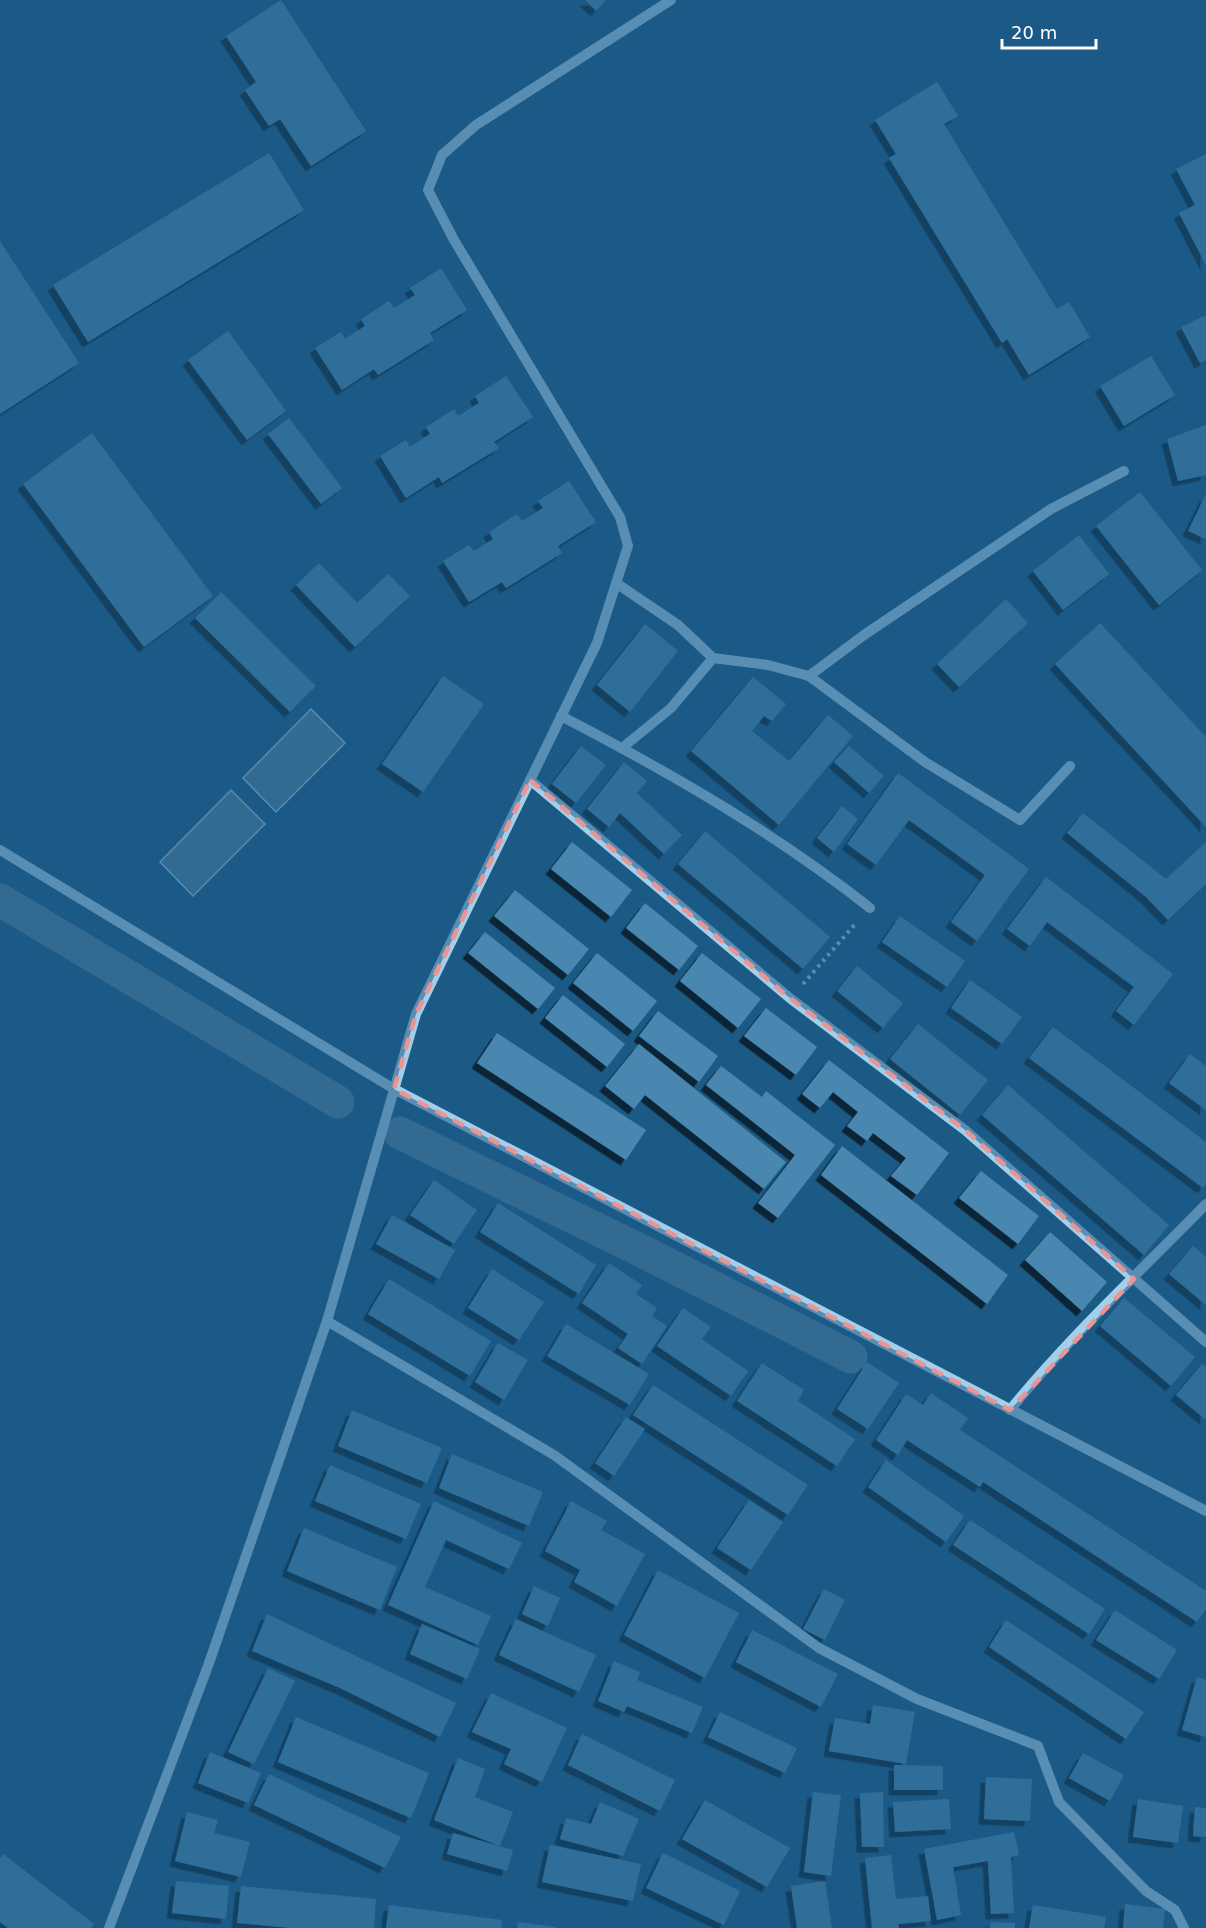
<svg xmlns="http://www.w3.org/2000/svg" width="1206" height="1928" font-family="'DejaVu Sans',sans-serif">
	<style>
		.water { fill: #517e9d; stroke: #97cced; stroke-width: 1.5 }
		.lines { fill: none; stroke-linecap: round; stroke-linejoin: round }
		.canal { stroke: #517e9d; stroke-width: 33 }
		.building { fill: #4987b1; filter: url(#shadow) }
		.path { stroke: #a4cfeb; stroke-width: 4; stroke-dasharray: 3 4.5; stroke-linecap: butt }
		.minor { stroke: #a4cfeb; stroke-width: 10 }
		.marked { fill: none; stroke: #ea9494; stroke-width: 4.5; stroke-dasharray: 12 8; stroke-linejoin: round }
	</style>
	<defs>
		<filter id="shadow"><feDropShadow dx="-5.5" dy="5.5" stdDeviation="0" flood-color="#0009"/></filter>
	</defs>
	<rect width="100%" height="100%" fill="#1c5a86"/>
	<g class="water">
		<polygon points="311,709 345,743 276,812 243,778"/>
		<polygon points="231,790 265,824 193,896 160,862"/>
	</g>
	<g class="lines">
		<g class="canal">
			<polyline points="0,900 338,1102"/>
			<polyline points="400,1133 638,1249 851,1357"/>
		</g>
	</g>
	<g class="building">
		<polygon points="281,0 366,131 311,166 280,119 269,126 245,90 256,82 226,36"/>
		<polygon points="585,0 606,0 596,11"/>
		<polygon points="937,82 958,116 944,124 1057,309 1069,302 1090,337 1029,375 1007,339 1002,343 889,158 896,154 875,120"/>
		<polygon points="269,153 304,210 88,342 53,285"/>
		<polygon points="1206,154 1206,265 1179,213 1195,205 1176,169"/>
		<polygon points="0,241 79,363 0,414"/>
		<polygon points="441,268 467,310 430,333 434,340 378,375 374,369 342,390 315,348 341,332 345,339 365,326 361,319 389,301 394,308 415,295 410,288"/>
		<polygon points="1206,315 1206,360 1200,363 1181,327"/>
		<polygon points="228,331 286,411 247,440 188,360"/>
		<polygon points="1151,356 1175,395 1124,426 1100,386"/>
		<polygon points="506,376 533,417 494,442 499,448 442,483 439,477 406,498 380,456 406,440 410,447 430,434 426,427 454,409 458,416 479,403 475,396"/>
		<polygon points="289,418 342,488 321,504 268,434"/>
		<polygon points="1206,425 1206,475 1178,481 1167,439"/>
		<polygon points="92,433 213,596 144,647 23,484"/>
		<polygon points="569,481 596,522 558,546 562,553 506,588 502,582 469,602 443,561 469,545 474,551 493,539 489,532 517,514 522,521 543,508 538,501"/>
		<polygon points="1140,492 1202,570 1159,605 1096,526"/>
		<polygon points="1206,494 1206,539 1188,531"/>
		<polygon points="1079,535 1109,574 1063,610 1033,571"/>
		<polygon points="319,563 357,603 388,574 410,596 355,647 296,585"/>
		<polygon points="221,592 316,686 290,712 195,618"/>
		<polygon points="1006,599 1028,623 959,687 937,664"/>
		<polygon points="1100,623 1206,737 1206,827 1055,664"/>
		<polygon points="645,624 678,651 630,712 597,685"/>
		<polygon points="443,676 484,704 423,792 382,764"/>
		<polygon points="753,677 786,704 772,721 764,716 752,731 789,761 828,715 853,736 779,825 691,751"/>
		<polygon points="581,746 606,765 576,803 552,784"/>
		<polygon points="849,746 884,776 869,793 834,762"/>
		<polygon points="624,762 647,781 637,793 682,835 664,854 620,813 609,827 587,809"/>
		<polygon points="898,773 1029,869 977,941 951,922 985,875 909,820 876,865 847,844"/>
		<polygon points="842,806 858,819 834,852 817,838"/>
		<polygon points="1083,813 1166,879 1206,842 1206,884 1168,920 1146,897 1067,833"/>
		<polygon points="705,831 830,937 803,969 678,864"/>
		<polygon points="572,842 632,890 611,917 551,869"/>
		<polygon points="1046,877 1173,974 1134,1025 1116,1011 1134,987 1047,922 1030,946 1007,929"/>
		<polygon points="515,890 589,949 568,975 494,916"/>
		<polygon points="645,903 698,946 679,970 626,928"/>
		<polygon points="900,916 965,961 947,987 882,942"/>
		<polygon points="485,932 555,988 538,1009 468,953"/>
		<polygon points="597,953 657,1001 633,1031 573,983"/>
		<polygon points="702,953 761,999 738,1028 680,981"/>
		<polygon points="857,966 903,1003 883,1028 837,991"/>
		<polygon points="970,980 1022,1017 1002,1044 951,1008"/>
		<polygon points="563,995 625,1044 607,1067 545,1018"/>
		<polygon points="766,1008 817,1047 796,1075 744,1036"/>
		<polygon points="658,1011 718,1056 699,1082 639,1036"/>
		<polygon points="918,1024 988,1080 960,1115 890,1059"/>
		<polygon points="1053,1027 1206,1142 1206,1184 1203,1188 1029,1058"/>
		<polygon points="497,1033 646,1130 626,1160 477,1063"/>
		<polygon points="639,1044 786,1162 764,1189 645,1095 634,1109 605,1086"/>
		<polygon points="1190,1054 1206,1066 1206,1110 1169,1083"/>
		<polygon points="829,1060 949,1153 917,1195 891,1176 906,1158 873,1133 867,1141 847,1126 858,1112 833,1092 820,1108 802,1094"/>
		<polygon points="721,1066 762,1097 766,1091 835,1145 778,1218 758,1203 795,1155 706,1085"/>
		<polygon points="1008,1085 1169,1225 1144,1255 982,1115"/>
		<polygon points="842,1146 1008,1275 987,1304 821,1175"/>
		<polygon points="981,1171 1039,1216 1018,1244 959,1198"/>
		<polygon points="434,1180 477,1210 454,1244 410,1215"/>
		<polygon points="498,1203 596,1265 579,1294 480,1232"/>
		<polygon points="392,1215 455,1250 439,1279 376,1244"/>
		<polygon points="1050,1232 1107,1282 1082,1311 1025,1260"/>
		<polygon points="1193,1246 1206,1257 1206,1305 1169,1274"/>
		<polygon points="609,1263 642,1285 636,1294 657,1308 652,1316 667,1326 642,1364 618,1348 628,1334 582,1303"/>
		<polygon points="492,1269 544,1302 519,1340 468,1308"/>
		<polygon points="389,1279 491,1341 470,1376 368,1314"/>
		<polygon points="1124,1298 1195,1357 1171,1386 1100,1326"/>
		<polygon points="683,1308 711,1327 702,1339 748,1371 731,1396 657,1346"/>
		<polygon points="566,1324 649,1374 630,1405 547,1356"/>
		<polygon points="498,1343 528,1360 504,1400 475,1382"/>
		<polygon points="867,1362 899,1383 868,1429 837,1409"/>
		<polygon points="762,1363 804,1390 798,1401 855,1439 837,1466 737,1401"/>
		<polygon points="1202,1364 1206,1367 1206,1420 1176,1395"/>
		<polygon points="653,1385 808,1485 788,1515 633,1415"/>
		<polygon points="931,1393 968,1418 960,1430 1206,1591 1206,1609 1197,1622 983,1482 980,1487 907,1440 898,1455 876,1440 906,1394 923,1405"/>
		<polygon points="352,1410 442,1448 427,1483 338,1446"/>
		<polygon points="626,1417 645,1429 614,1476 595,1463"/>
		<polygon points="452,1454 543,1492 529,1526 439,1488"/>
		<polygon points="886,1460 964,1516 946,1542 868,1487"/>
		<polygon points="330,1465 421,1504 406,1539 315,1501"/>
		<polygon points="749,1500 783,1522 751,1570 717,1548"/>
		<polygon points="434,1501 522,1543 509,1569 446,1540 425,1587 491,1616 478,1645 388,1605"/>
		<polygon points="571,1501 607,1521 601,1530 645,1554 617,1606 574,1582 580,1570 545,1551"/>
		<polygon points="970,1520 1105,1609 1089,1634 953,1545"/>
		<polygon points="304,1528 397,1567 380,1610 287,1571"/>
		<polygon points="658,1570 739,1613 705,1678 624,1635"/>
		<polygon points="534,1586 560,1598 548,1626 522,1614"/>
		<polygon points="824,1589 845,1600 825,1640 803,1629"/>
		<polygon points="1115,1610 1177,1650 1159,1679 1096,1640"/>
		<polygon points="267,1614 456,1703 440,1737 340,1688 252,1651"/>
		<polygon points="516,1619 596,1655 579,1692 499,1655"/>
		<polygon points="1006,1620 1144,1712 1126,1739 989,1647"/>
		<polygon points="422,1624 480,1649 467,1679 410,1654"/>
		<polygon points="752,1630 838,1674 821,1707 736,1662"/>
		<polygon points="614,1661 640,1672 637,1680 703,1707 692,1733 627,1706 624,1712 598,1701"/>
		<polygon points="268,1668 295,1681 254,1764 228,1752"/>
		<polygon points="1197,1677 1206,1680 1206,1737 1182,1730"/>
		<polygon points="491,1693 567,1728 542,1782 504,1764 511,1749 472,1732"/>
		<polygon points="873,1705 915,1712 906,1764 829,1751 835,1718 870,1724"/>
		<polygon points="720,1712 797,1748 785,1773 708,1737"/>
		<polygon points="296,1717 429,1773 411,1818 278,1762"/>
		<polygon points="582,1734 675,1780 660,1811 568,1765"/>
		<polygon points="210,1752 261,1773 248,1803 198,1783"/>
		<polygon points="1083,1753 1124,1775 1110,1801 1069,1778"/>
		<polygon points="458,1758 485,1769 475,1797 513,1812 500,1846 434,1820"/>
		<polygon points="894,1765 943,1766 943,1790 894,1790"/>
		<polygon points="269,1774 401,1837 385,1868 254,1805"/>
		<polygon points="986,1777 1032,1779 1030,1821 984,1819"/>
		<polygon points="813,1792 841,1795 831,1876 804,1872"/>
		<polygon points="883,1792 884,1847 862,1847 860,1793"/>
		<polygon points="949,1799 951,1829 895,1832 893,1802"/>
		<polygon points="1138,1799 1183,1806 1178,1843 1133,1837"/>
		<polygon points="705,1800 790,1848 767,1887 682,1839"/>
		<polygon points="600,1802 639,1819 623,1856 560,1839 566,1818 591,1824"/>
		<polygon points="1195,1807 1206,1808 1206,1837 1193,1836"/>
		<polygon points="187,1812 218,1820 214,1833 250,1842 241,1877 175,1861"/>
		<polygon points="1014,1832 1019,1855 1011,1857 1014,1913 991,1914 988,1861 953,1867 961,1915 937,1920 924,1849"/>
		<polygon points="453,1833 513,1850 507,1871 447,1854"/>
		<polygon points="550,1845 641,1864 633,1901 542,1882"/>
		<polygon points="663,1853 740,1891 724,1925 646,1888"/>
		<polygon points="3,1854 94,1924 91,1928 8,1928 0,1922 0,1858"/>
		<polygon points="891,1855 896,1899 928,1896 931,1921 898,1924 899,1928 872,1928 865,1858"/>
		<polygon points="176,1881 229,1886 226,1919 172,1913"/>
		<polygon points="825,1881 832,1928 797,1928 791,1886"/>
		<polygon points="241,1886 376,1899 374,1928 292,1928 237,1923"/>
		<polygon points="1125,1904 1165,1909 1163,1928 1123,1928"/>
		<polygon points="389,1905 502,1920 501,1928 386,1928"/>
		<polygon points="1033,1905 1106,1917 1104,1928 1029,1928"/>
		<polygon points="518,1922 556,1927 556,1928 517,1928"/>
		<polygon points="991,1922 1015,1923 1015,1928 990,1928"/>
	</g>
	<g class="lines">
		<polyline class="path" points="803,984 857,922"/>
		<g class="minor">
			<polyline points="616,583 678,625 713,658"/>
			<polyline points="809,676 925,762 1020,820 1070,766"/>
			<path d="M561,716c108,56 214,117 309,192"/>
			<polyline points="622,748 671,708 713,658 768,665 809,676 864,635 1051,509 1124,471"/>
			<polyline points="530,780 791,999 965,1130 1206,1342"/>
			<polyline points="0,850 394,1089 1206,1511"/>
			<polyline points="327,1321 554,1455 819,1648 917,1699 1038,1746 1059,1802 1146,1891 1175,1910 1184,1928"/>
			<path d="M1010,1410c60,-74 130,-138 196,-206"/>
			<polyline points="109,1928 208,1666 327,1321 416,1014 597,643 628,546 620,517 454,240 428,190 442,155 476,125 671,0"/>
		</g>
	</g>
	<path d="M0 0H1206V1928H0ZM530,780l261,219 174,131 169,149 -124,131 -616,-321 22,-75z" fill="#1c5a86" fill-opacity=".55" fill-rule="evenodd"/>
	<path class="marked" d="M530,780l261,219 174,131 169,149 -124,131 -616,-321 22,-75z"/>
	<path d="M1002 39v9h94v-9" fill="none" stroke="#ffffff" stroke-width="3"/>
	<text x="1011" y="39" font-size="18" fill="#ffffff" stroke="#1c5a86" stroke-width="4.5" paint-order="stroke">20 m</text>
</svg>
